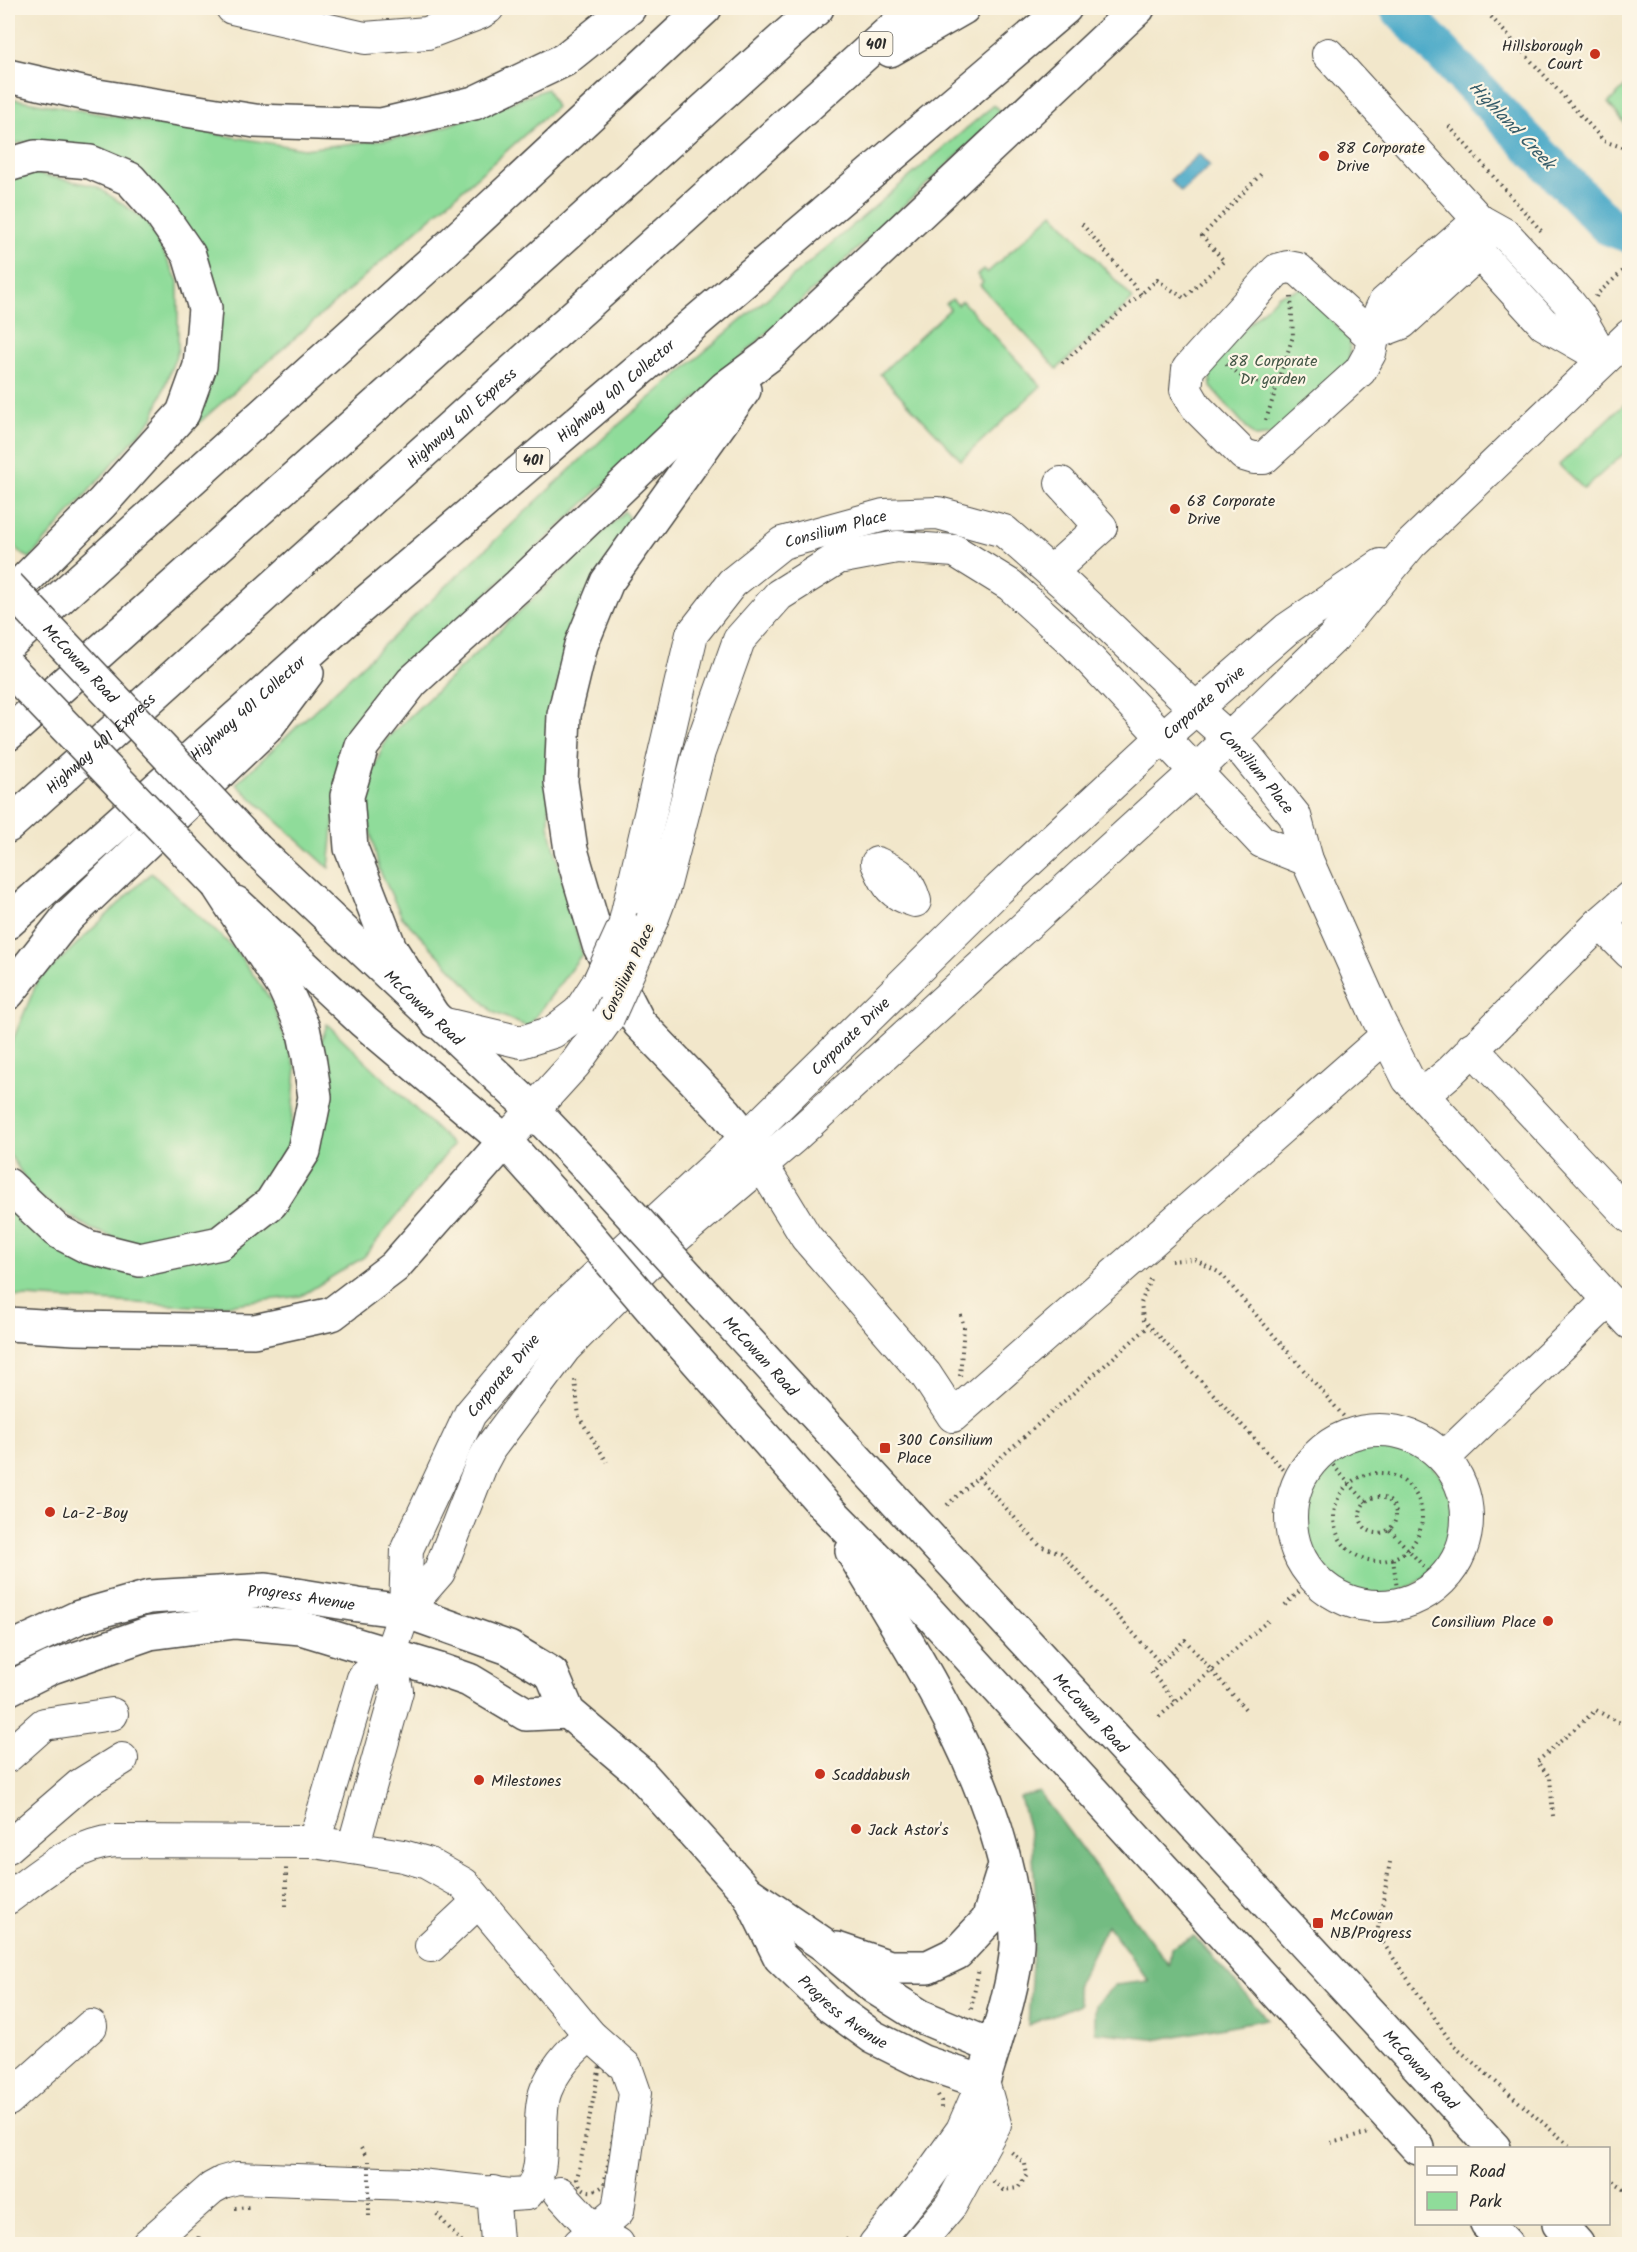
<svg xmlns="http://www.w3.org/2000/svg" width="1637" height="2252" font-family="Kalam,sans-serif">
	<style>
		.green { fill: #8fdc9a; stroke: #5d8462; stroke-width: 1.5 }
		.forest { fill: #73bc82; stroke: #4f7456; stroke-width: 1.5 }
		.water { fill: #48a9c8; stroke: #3a6a7a; stroke-width: 1.5 }
		.lines { fill: none; stroke-linecap: round; stroke-linejoin: round }
		.river { stroke: #48a9c8; stroke-width: 39 }
		.minor-casing { stroke: #494743; stroke-width: 34 }
		.major-casing { stroke: #494743; stroke-width: 36 }
		.highway-casing { stroke: #494743; stroke-width: 36 }
		.path { stroke: #494743; stroke-width: 4; stroke-dasharray: 1.5 4.5; stroke-linecap: butt }
		.minor { stroke: #fff; stroke-width: 32 }
		.major { stroke: #fff; stroke-width: 33 }
		.highway { stroke: #fff; stroke-width: 33 }
		.minor-bridge-casing { stroke: #494743; stroke-width: 34; stroke-linecap: butt }
		.major-bridge-casing { stroke: #494743; stroke-width: 36; stroke-linecap: butt }
		.path-bridge { stroke: #494743; stroke-width: 4; stroke-dasharray: 1.5 4.5; stroke-linecap: butt }
		.minor-bridge { stroke: #fff; stroke-width: 32 }
		.major-bridge { stroke: #fff; stroke-width: 33 }
		.poi-dot { fill: #c8321e; stroke: #fcf5e5; stroke-width: 2 }
		.labels { text-anchor: middle; stroke-width: 4.5; stroke-linejoin: round; paint-order: stroke }
		.shield { fill: #fcf5e5; stroke: #6a6863; stroke-width: 1.5 }
		.shield-label { font-size: 15px; font-weight: bold; fill: #2b2b2b }
		.poi-label { font-size: 16px; fill: #2b2b2b; stroke: #fcf5e5; text-anchor: start }
		.park-label { font-size: 16px; fill: #445747; stroke: #fcf5e5 }
		.street-label { font-size: 16px; fill: #2b2b2b; stroke: #fcf5e5 }
		.water-label { font-size: 18px; font-style: italic; fill: #375d6a; stroke: #fcf5e5 }
	</style>
	<rect width="100%" height="100%" fill="#fcf5e5"/>
	<filter id="ink" filterUnits="userSpaceOnUse"><feTurbulence type="fractalNoise" baseFrequency=".0167" numOctaves="2"/><feDisplacementMap in="SourceGraphic" scale="12" xChannelSelector="R" yChannelSelector="G"/><feConvolveMatrix kernelMatrix="1 2 1 2 8 2 1 2 1" color-interpolation-filters="sRGB"/></filter>
	<filter id="wash" filterUnits="userSpaceOnUse"><feTurbulence type="fractalNoise" baseFrequency=".008" numOctaves="4" result="noise"/><feDisplacementMap in="SourceGraphic" scale="24" xChannelSelector="R" yChannelSelector="G"/><feGaussianBlur stdDeviation="1.35" result="paint"/><feColorMatrix in="noise" values="0 0 0 0 0 0 0 0 0 0 0 0 0 0 0 0 0 1.4 0 .05"/><feComposite in="paint" operator="in"/></filter>
	<g filter="url(#wash)">
		<rect width="100%" height="100%" fill="#f2e7cb"/>
		<g class="green">
			<polygon points="1629,83 1629,128 1608,103"/>
			<polygon points="547,89 556,107 184,436 202,255 103,150 25,142 8,145 8,98 304,149 422,135"/>
			<polygon points="994,105 1002,114 404,671 361,719 339,768 329,868 236,784 609,433"/>
			<polygon points="27,172 96,186 147,221 178,281 178,350 153,418 30,558 20,553 8,539 8,177"/>
			<polygon points="1053,213 1133,299 1057,369 980,285 983,282 977,275 983,269 987,273"/>
			<polygon points="1303,288 1350,341 1349,364 1276,435 1255,437 1211,387 1209,362 1279,295"/>
			<polygon points="952,299 958,305 962,301 1041,386 961,460 880,374 950,309 946,304"/>
			<polygon points="1629,400 1629,449 1584,489 1559,465"/>
			<polygon points="625,511 630,520 581,607 549,713 549,826 582,954 528,1027 493,1012 402,917 379,869 362,795 387,738"/>
			<polygon points="151,873 235,949 271,1000 296,1068 289,1151 246,1204 199,1236 137,1246 91,1229 35,1194 8,1152 8,1052 37,982"/>
			<polygon points="327,1024 453,1145 364,1257 301,1296 209,1307 8,1296 8,1199 129,1269 266,1215"/>
			<circle cx="1377" cy="1518" r="76"/>
		</g>
		<polygon class="forest" points="1039,1792 1169,1965 1171,1948 1194,1936 1267,2019 1160,2039 1095,2032 1095,2005 1115,1985 1149,1981 1107,1925 1076,1987 1080,2004 1028,2025 1036,1904 1032,1842 1020,1797"/>
		<polygon class="water" points="1199,154 1210,166 1181,192 1170,180"/>
		<g class="lines">
			<polyline class="river" points="1399,8 1608,226 1630,234"/>
		</g>
	</g>
	<g filter="url(#ink)">
		<g class="lines">
			<g class="minor-casing">
				<g id="minor">
					<polyline points="232,8 365,38 427,33 480,13 488,8"/>
					<polyline points="1328,54 1479,220 1479,253 1544,324 1600,356"/>
					<polyline points="1370,335 1298,269 1288,267 1277,270 1188,369 1186,390 1196,407 1244,455 1254,458 1264,458 1360,371 1370,353 1372,343 1370,335 1384,303 1479,220 1506,235 1568,302 1579,316 1604,359"/>
					<polyline points="1370,335 1402,323 1479,253"/>
					<polyline points="1051,572 1101,527 1061,483"/>
					<path d="M877,863c22,10 31,14 38,38 -25,-7 -28,-16 -38,-38z"/>
					<polyline points="1630,897 1600,923 1630,953"/>
					<polyline points="652,920 664,888 699,752 739,640 779,595 838,558 897,547 955,551 1010,585 1076,645 1262,842 1307,860"/>
					<path id="s1" d="M624,926l68,-292 40,-51 50,-40 102,-28 54,-2 66,18 66,58 125,119 34,30 17,17 49,61 12,44 70,157 31,62 222,244"/>
					<polyline points="437,1022 521,1042 553,1032 579,1012 599,981"/>
					<polyline points="1472,1048 1630,1217"/>
					<polyline points="1423,1095 1450,1072 1600,923"/>
					<polyline points="505,1141 575,1064 608,1018"/>
					<polyline points="762,1165 806,1237 926,1375 953,1416 1386,1036"/>
					<circle cx="1379" cy="1518" r="88"/>
					<polyline points="1444,1458 1609,1300"/>
					<polyline points="405,1611 439,1572 482,1463 490,1448 565,1348 666,1246 794,1137 1196,771 1334,637 1411,544 1630,335"/>
					<polyline points="8,1756 44,1724 112,1714"/>
					<polyline points="314,1842 363,1678 390,1654"/>
					<polyline points="8,1847 80,1785 122,1759"/>
					<path id="s2" d="M353,1848l44,-157 -7,-37 15,-43 2,-62 63,-135 79,-94 197,-182 253,-249 163,-151 125,-109 94,-64"/>
					<path d="M8,1898c32,-23 66,-54 107,-57l199,1 89,14 24,7 37,21 126,151 36,32 9,26 -17,118 -39,33"/>
					<polyline points="431,1946 478,1902"/>
					<polyline points="8,2100 91,2026"/>
					<polyline points="493,2192 497,2241"/>
					<polyline points="560,2193 594,2230 618,2244"/>
					<path d="M148,2244l64,-56 11,-6 14,-4 173,6 101,11 16,-1c24,-24 7,-73 19,-104 9,-22 26,-41 44,-55"/>
					<polyline points="875,2244 919,2190 962,2130 983,2082"/>
					<polyline points="918,2244 951,2205 995,2124 983,2082"/>
				</g>
			</g>
			<g class="major-casing">
				<g id="major">
					<path id="s3" d="M256,849l276,260 62,65"/>
					<polyline points="236,903 364,1022 505,1141 559,1201"/>
					<path id="s4" d="M689,1278l805,870"/>
					<polyline points="655,1313 825,1506 912,1594 1418,2148"/>
					<path id="s5" d="M8,1650l71,-33 70,-20 117,-7 92,15 47,6 104,37 43,26 16,38 70,59 110,122 75,51 51,43 46,29 74,31"/>
					<polyline points="8,1689 52,1667 150,1633 235,1622 301,1628 443,1671 469,1680 526,1714 568,1712"/>
					<path id="s6" d="M749,1894l31,63 53,51 40,29 50,25 60,20c13,-43 31,-93 34,-137 1,-18 -3,-36 -6,-54 -22,-124 -95,-233 -159,-340"/>
					<polyline points="837,1949 890,1967 928,1967 957,1953 988,1920 1004,1869"/>
					<polyline points="1487,2224 1506,2244"/>
					<polyline points="1559,2224 1577,2244"/>
				</g>
			</g>
			<g class="highway-casing">
				<g id="highway">
					<polyline points="890,50 963,8"/>
					<polyline points="8,76 91,95 255,121 381,125 474,103 564,60 629,8"/>
					<polyline points="8,165 35,157 90,162 130,179 160,213 189,255 205,308 200,366 183,413 102,503 8,597"/>
					<polyline points="744,390 607,582 581,645 564,715 561,782 571,850 599,945 639,1023 726,1113 746,1138 762,1165"/>
					<polyline points="8,645 444,251 705,8"/>
					<polyline points="8,734 507,288 817,8"/>
					<path id="s7" d="M8,826l908,-818"/>
					<path id="s8" d="M8,922l342,-306 715,-608"/>
					<polyline points="8,993 68,917 266,728 307,673"/>
					<polyline points="437,1022 390,948 351,848 347,796 362,746 412,682 519,585 725,388 768,356 1138,8"/>
					<polyline points="8,1185 57,1231 88,1247 140,1260 220,1243 271,1203 304,1151 315,1097 309,1057 303,1028 284,987 217,884"/>
					<polyline points="8,1324 75,1328 254,1331 332,1314 394,1267 505,1141"/>
				</g>
			</g>
			<g class="path">
				<polyline points="1483,8 1604,141 1630,150"/>
				<polyline points="1449,126 1543,233"/>
				<polyline points="1082,224 1141,294"/>
				<polyline points="1596,297 1597,294 1630,265"/>
				<polyline points="1062,363 1157,280 1184,298 1224,261 1202,236 1262,173"/>
				<polyline points="1226,364 1246,380 1277,386"/>
				<polyline points="1266,420 1293,336 1291,297"/>
				<polyline points="1171,1261 1194,1259 1220,1273 1358,1433"/>
				<polyline points="1150,1279 1141,1303 1143,1319 1298,1485"/>
				<polyline points="960,1376 964,1327 960,1312"/>
				<polyline points="575,1380 579,1417 607,1462"/>
				<polyline points="1321,1452 1366,1502"/>
				<circle cx="1378" cy="1517" r="44"/>
				<polyline points="978,1477 1040,1546 1061,1553 1161,1664"/>
				<circle cx="1378" cy="1515" r="18"/>
				<polyline points="947,1505 1149,1326"/>
				<polyline points="1390,1530 1439,1583"/>
				<polyline points="1393,1559 1399,1604"/>
				<polyline points="1285,1605 1313,1578"/>
				<polyline points="1175,1701 1151,1672 1185,1640 1247,1711"/>
				<polyline points="1159,1717 1271,1618"/>
				<polyline points="1553,1816 1550,1777 1537,1762 1596,1710 1617,1722 1630,1724"/>
				<polyline points="1390,1862 1377,1934 1453,2045 1572,2148"/>
				<polyline points="286,1906 286,1867"/>
				<polyline points="1337,1939 1377,1934"/>
				<polyline points="971,2009 979,1969"/>
				<path d="M600,2066c13,8 18,15 21,30l-17,89c-10,9 -22,9 -27,-6z"/>
				<polyline points="938,2095 941,2101 941,2111"/>
				<polyline points="1331,2143 1369,2133"/>
				<polyline points="361,2148 366,2156"/>
				<polyline points="1608,2178 1630,2192"/>
				<polyline points="993,2181 1003,2190 1018,2188 1027,2175 1025,2164 1009,2150"/>
				<polyline points="235,2208 252,2207"/>
				<polyline points="437,2214 463,2244"/>
				<polyline points="198,2244 199,2233"/>
				<polyline points="842,2244 850,2237"/>
			</g>
			<use href="#minor" class="minor"/>
			<use href="#major" class="major"/>
			<use href="#highway" class="highway"/>
			<g class="minor-bridge-casing">
				<g id="minor-bridge">
					<polyline points="599,981 624,926"/>
					<polyline points="608,1018 652,920"/>
				</g>
			</g>
			<g class="major-bridge-casing">
				<g id="major-bridge">
					<path id="s9" d="M8,586l248,263"/>
					<polyline points="8,667 217,884"/>
					<polyline points="594,1174 689,1278"/>
					<polyline points="559,1201 655,1313"/>
				</g>
			</g>
			<polyline class="path-bridge" points="369,2216 369,2161"/>
			<use href="#minor-bridge" class="minor-bridge"/>
			<use href="#major-bridge" class="major-bridge"/>
		</g>
	</g>
	<g class="poi-dot">
		<circle cx="1595" cy="54" r="6"/>
		<circle cx="1324" cy="156" r="6"/>
		<circle cx="1175" cy="509" r="6"/>
		<rect x="879" y="1442" width="12" height="12" rx="3"/>
		<circle cx="50" cy="1512" r="6"/>
		<circle cx="1548" cy="1621" r="6"/>
		<circle cx="820" cy="1774" r="6"/>
		<circle cx="479" cy="1780" r="6"/>
		<circle cx="856" cy="1829" r="6"/>
		<rect x="1312" y="1917" width="12" height="12" rx="3"/>
	</g>
	<g class="labels">
		<g class="shield">
			<rect x="859.5" y="32" width="33" height="24" rx="4.5"/>
			<rect x="516.5" y="448" width="33" height="24" rx="4.5"/>
		</g>
		<g class="shield-label">
			<text x="876" y="49">401</text>
			<text x="533" y="465">401</text>
		</g>
		<g class="poi-label">
			<text x="1583" y="51" text-anchor="end">Hillsborough<tspan x="1583" dy="18">Court</tspan></text>
			<text x="1336" y="153">88 Corporate<tspan x="1336" dy="18">Drive</tspan></text>
			<text x="1187" y="506">68 Corporate<tspan x="1187" dy="18">Drive</tspan></text>
			<text x="897" y="1445">300 Consilium<tspan x="897" dy="18">Place</tspan></text>
			<text x="62" y="1518">La-Z-Boy</text>
			<text x="1536" y="1627" text-anchor="end">Consilium Place</text>
			<text x="832" y="1780">Scaddabush</text>
			<text x="491" y="1786">Milestones</text>
			<text x="868" y="1835">Jack Astor's</text>
			<text x="1330" y="1920">McCowan<tspan x="1330" dy="18">NB/Progress</tspan></text>
		</g>
		<g class="park-label">
			<text x="1273" y="366">88 Corporate<tspan x="1273" dy="18">Dr garden</tspan></text>
		</g>
		<g class="street-label">
			<text dy="6" stroke="none"><textPath href="#s8" startOffset="807">Highway 401 Collector</textPath></text>
			<text dy="6" stroke="none"><textPath href="#s7" startOffset="610">Highway 401 Express</textPath></text>
			<text dy="6" stroke="none"><textPath href="#s1" startOffset="484">Consilium Place</textPath></text>
			<text dy="6" stroke="none"><textPath href="#s9" startOffset="106">McCowan Road</textPath></text>
			<text dy="6" stroke="none"><textPath href="#s2" startOffset="1480">Corporate Drive</textPath></text>
			<text dy="6" stroke="none"><textPath href="#s8" startOffset="321">Highway 401 Collector</textPath></text>
			<text dy="6" stroke="none"><textPath href="#s7" startOffset="124">Highway 401 Express</textPath></text>
			<text dy="6" stroke="none"><textPath href="#s1" startOffset="1006">Consilium Place</textPath></text>
			<text transform="translate(627 972) rotate(-65)" y="6">Consilium Place</text>
			<text dy="6" stroke="none"><textPath href="#s3" startOffset="231">McCowan Road</textPath></text>
			<text dy="6" stroke="none"><textPath href="#s2" startOffset="994">Corporate Drive</textPath></text>
			<text dy="6" stroke="none"><textPath href="#s4" startOffset="106">McCowan Road</textPath></text>
			<text dy="6" stroke="none"><textPath href="#s2" startOffset="508">Corporate Drive</textPath></text>
			<text dy="6" stroke="none"><textPath href="#s5" startOffset="304">Progress Avenue</textPath></text>
			<text dy="6" stroke="none"><textPath href="#s4" startOffset="592">McCowan Road</textPath></text>
			<text dy="6" stroke="none"><textPath href="#s6" startOffset="154">Progress Avenue</textPath></text>
			<text dy="6" stroke="none"><textPath href="#s4" startOffset="1078">McCowan Road</textPath></text>
		</g>
		<g class="water-label">
			<text transform="translate(1512 125) rotate(46)" y="6">Highland Creek</text>
		</g>
	</g>
	<rect width="1637" height="2252" fill="none" stroke="#fcf5e5" stroke-width="30"/>
	<rect x="1415" y="2147" width="195" height="78" fill="#fcf5e5" stroke="#a8a49b" stroke-width="1.5"/>
	<rect x="1427" y="2166" width="30" height="9" fill="#ffffff" stroke="#a8a49b" stroke-width="1.5"/>
	<text x="1469" y="2177" font-size="18" fill="#2b2b2b">Road</text>
	<rect x="1427" y="2192" width="30" height="18" fill="#8fdc9a" stroke="#a8a49b" stroke-width="1.5"/>
	<text x="1469" y="2207" font-size="18" fill="#2b2b2b">Park</text>
</svg>
